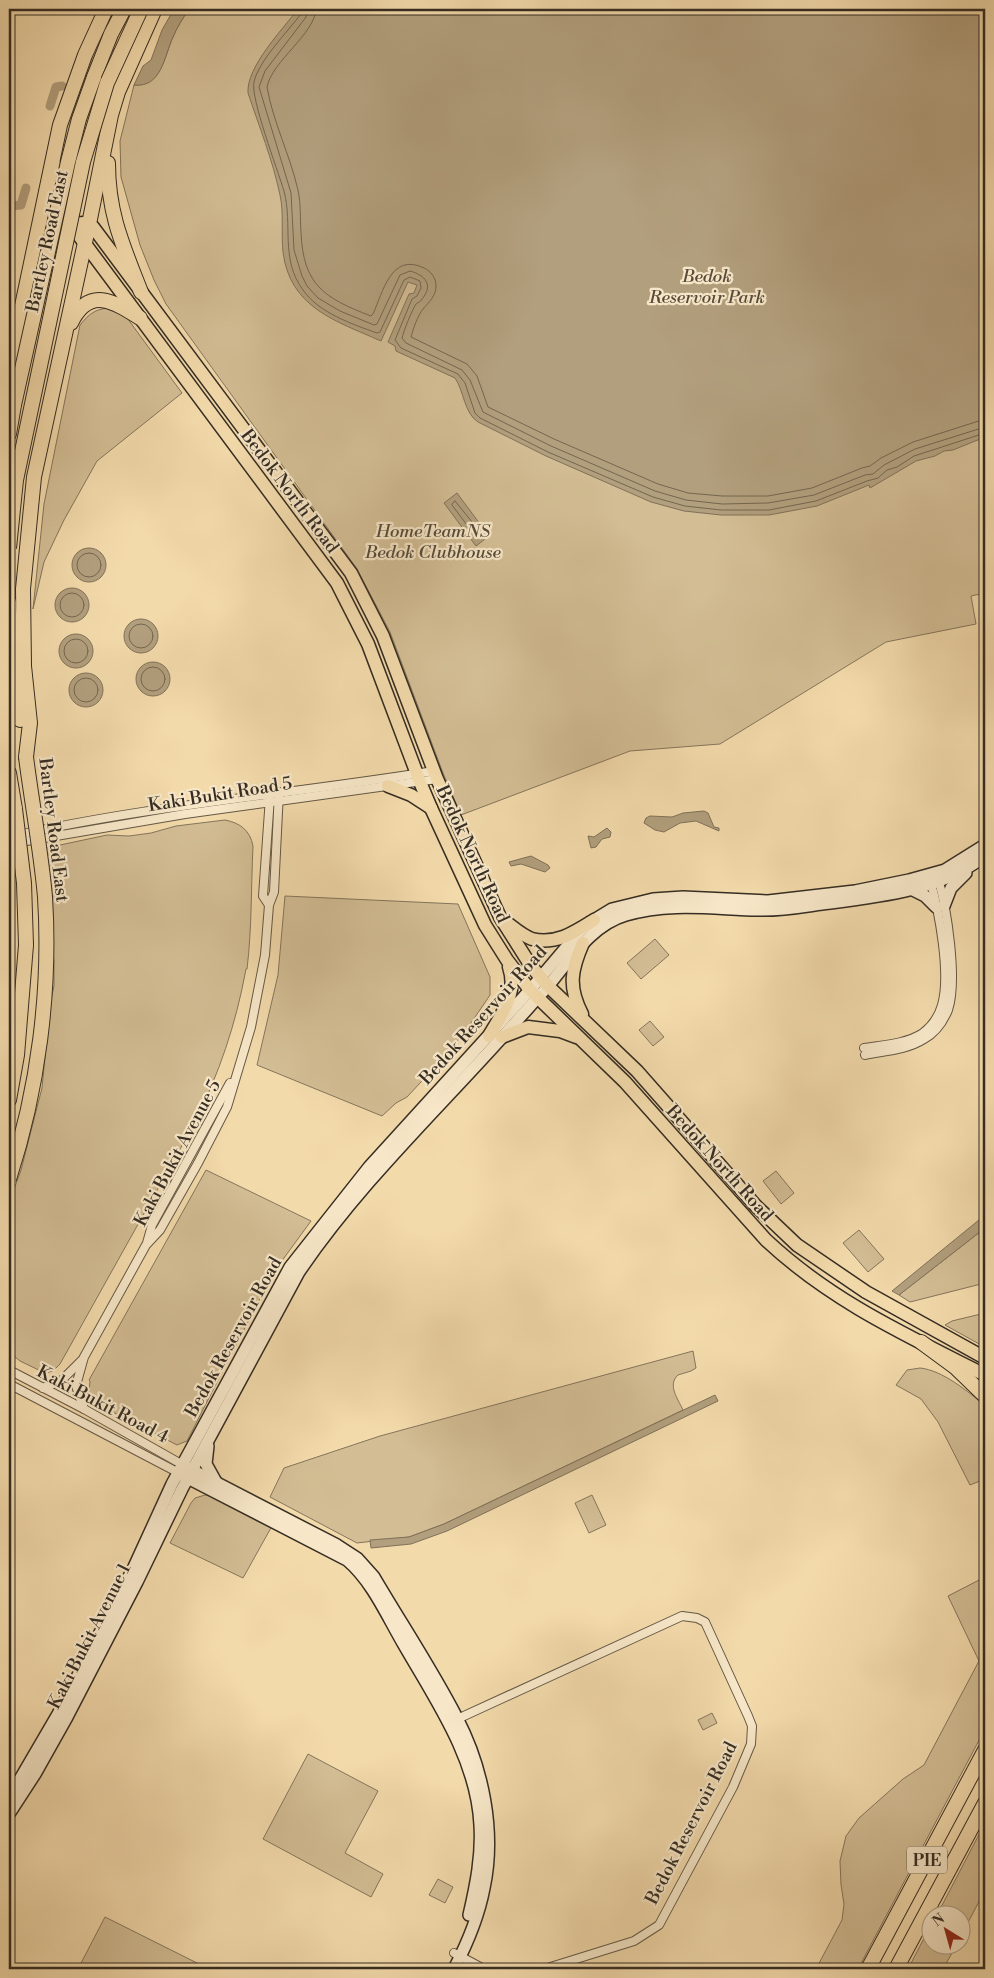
<svg xmlns="http://www.w3.org/2000/svg" width="994" height="1978" font-family="'Libre Bodoni',serif">
	<style>
		.green { fill: #d3bd94; stroke: #84755c }
		.water { fill: #b29f7d; stroke: #807159 }
		.lines { fill: none; stroke-linecap: round; stroke-linejoin: round }
		.shore { stroke: #746650; stroke-width: 1 }
		.canal { stroke: #b29f7d; stroke-width: 9 }
		.street-casing { stroke: #645845; stroke-width: 10 }
		.secondary-casing { stroke: #352d23; stroke-width: 14 }
		.primary-casing { stroke: #352d23; stroke-width: 15 }
		.highway-casing { stroke: #352d23; stroke-width: 16 }
		.street { stroke: #f7e7c8; stroke-width: 8 }
		.secondary { stroke: #f7e7c8; stroke-width: 11 }
		.primary { stroke: #f3daab; stroke-width: 12 }
		.highway { stroke: #f3daab; stroke-width: 14 }
		.highway-bridge-casing { stroke: #352d23; stroke-width: 16; stroke-linecap: butt }
		.highway-bridge { stroke: #f3daab; stroke-width: 14 }
		.labels { text-anchor: middle; stroke-width: 4.5; stroke-linejoin: round; paint-order: stroke }
		.shield { fill: #f7e7c8; stroke: #6f6554; stroke-width: 1 }
		.shield-label { font-size: 16px; font-weight: bold; fill: #352d23 }
		.street-label { font-size: 18px; fill: #352d23; stroke: #f7e7c8 }
		.park-label { font-size: 18px; font-style: italic; fill: #554a3a; stroke: #f7e7c8 }
	</style>
	<rect width="100%" height="100%" fill="#f3daab"/>
	<filter id="stains"><feTurbulence type="fractalNoise" baseFrequency=".004" numOctaves="4"/><feColorMatrix values="0 0 0 0 .2 0 0 0 0 .09 0 0 0 0 .02 0 0 0 .5 -.17"/></filter>
	<radialGradient id="worn" r=".72"><stop offset=".6" stop-color="#630" stop-opacity="0"/><stop offset="1" stop-color="#630" stop-opacity=".3"/></radialGradient>
	<g class="green">
		<path d="M189,9h796v584l-14,3 5,28 -90,18 -166,102 -90,7 -169,64 -18,-42 -53,-141 -33,-63 -191,-265 -12,-24 -14,-35 -19,-68 -1,-36 14,-56c28,1 30,-28 39,-48 4,-10 10,-19 16,-28z"/>
		<path d="M109,308l13,3 60,82 -85,68 -33,59 -20,42 -11,47 11,-105 36,-179c9,-11 15,-16 29,-17z"/>
		<path d="M225,820c15,3 25,10 28,26 -2,41 -1,82 -6,123h-1c-10,55 -27,105 -52,155l-134,240 -7,7 -8,2 -25,-12 -11,-9v-149l12,-33 21,-82 8,-83 4,-19v-25l-3,-19 -5,-94 61,-13 22,1 22,-3 25,-7z"/>
		<polygon points="285,896 458,904 490,977 490,995 465,1032 434,1068 407,1097 396,1103 382,1116 257,1065 278,975"/>
		<polygon points="655,939 669,955 641,979 627,963"/>
		<polygon points="650,1021 664,1037 653,1046 639,1030"/>
		<polygon points="206,1170 311,1221 273,1273 187,1441 177,1445 99,1405 89,1393 90,1381 89,1380"/>
		<polygon points="776,1171 794,1193 781,1204 763,1181"/>
		<polygon points="985,1228 985,1283 910,1302 899,1295"/>
		<polygon points="859,1230 884,1259 868,1272 843,1243"/>
		<polygon points="985,1313 985,1342 981,1345 945,1325 952,1321"/>
		<path d="M693,1351l3,17 -5,3 -13,4c-11,10 0,24 5,35l-239,114 -35,13 -52,6 -87,-46 14,-29 96,-32z"/>
		<path d="M920,1368c22,2 49,24 65,38v73l-15,6 -32,-63 -17,-23 -25,-14 11,-15z"/>
		<polygon points="205,1495 210,1496 272,1526 243,1578 170,1543 191,1503 195,1498"/>
		<polygon points="592,1495 606,1525 589,1533 575,1503"/>
		<polygon points="985,1577 985,1729 858,1969 816,1969 842,1920 844,1904 841,1885 840,1861 846,1836 859,1818 903,1779 924,1765 979,1661 948,1596"/>
		<polygon points="712,1713 717,1723 703,1730 698,1720"/>
		<polygon points="308,1754 378,1791 345,1853 383,1874 371,1897 263,1839"/>
		<polygon points="985,1823 985,1890 962,1934 962,1916 937,1915"/>
		<polygon points="438,1879 453,1887 445,1903 429,1895"/>
		<polygon points="105,1917 209,1969 78,1969"/>
		<polygon points="931,1925 932,1946 956,1946 943,1969 908,1969"/>
	</g>
	<g class="water">
		<path d="M174,9h15c-6,9 -12,18 -16,28 -9,19 -11,51 -39,48l9,-19 8,-6 11,-30z"/>
		<path d="M298,9h687v428l-32,13 -9,1 -9,5 -19,5 -46,27 -1,-3 -52,21 -48,9h-48l-37,-4 -33,-9 -105,-46 -68,-34c-14,-9 -14,-31 -23,-44l-59,-27 -1,-5 -7,-4 21,-48 5,-1 3,-8 -9,-3 -27,59c-45,-20 -91,-33 -98,-89 -2,-19 1,-39 -3,-57 -7,-34 -21,-69 -32,-102 -2,-26 35,-64 50,-84z"/>
		<polygon points="457,493 489,536 476,546 444,503"/>
		<circle cx="89" cy="565" r="17"/>
		<circle cx="72" cy="605" r="17"/>
		<circle cx="141" cy="636" r="17"/>
		<circle cx="76" cy="651" r="17"/>
		<circle cx="153" cy="679" r="17"/>
		<circle cx="86" cy="690" r="17"/>
		<polygon points="704,811 708,813 714,827 719,828 719,831 696,821 680,823 664,832 655,830 644,823 646,818 650,816 672,817 683,813"/>
		<polygon points="607,828 611,832 610,837 602,839 596,847 591,848 588,836 594,837"/>
		<polygon points="531,856 548,865 550,868 545,872 521,864 511,866 509,862"/>
		<polygon points="985,1215 985,1228 899,1295 892,1291"/>
		<polygon points="715,1395 718,1401 447,1531 411,1544 371,1548 370,1540 409,1537 444,1524"/>
	</g>
	<g class="lines">
		<g class="shore">
			<path d="M302,9l-1,5c-13,17 -43,48 -47,68 -4,15 24,89 30,109 9,34 -4,68 19,99 16,23 49,34 74,43l3,-1 24,-52 6,-3 10,4 1,7 -4,8 -5,3 -17,41 6,8 57,26 7,9 10,30 5,5 68,34 105,45 32,9 36,4h48l47,-9 51,-20 11,-3 9,-8 10,-3 17,-11 71,-23"/>
			<path d="M308,9l-2,8 -41,54 -6,16 32,106 3,57 8,26 5,10 11,12 22,13 34,14 3,-1 23,-49 10,-4c15,4 24,14 12,28 -1,3 -4,3 -6,5 -4,6 -12,26 -14,34l4,5 56,27 8,10 13,32 68,34 104,45 31,9 36,4 46,-1 46,-8 51,-20 8,-1 11,-9 31,-16 70,-22"/>
			<path d="M316,9c-1,25 -44,52 -49,78 6,35 23,68 31,103 3,14 2,29 3,42 2,53 23,66 70,84l2,-2c10,-22 18,-62 51,-46 7,3 12,10 12,18 0,10 -7,16 -13,23 -5,6 -10,20 -12,28l56,27 10,12 11,31 66,32 104,45 30,9 34,3h46l44,-8 50,-20 8,-2 11,-8 32,-16 72,-23"/>
			<polygon points="455,501 481,533 479,537 476,537 452,505"/>
			<circle cx="89" cy="565" r="12"/>
			<circle cx="72" cy="605" r="12"/>
			<circle cx="141" cy="636" r="12"/>
			<circle cx="76" cy="651" r="12"/>
			<circle cx="153" cy="679" r="12"/>
			<circle cx="86" cy="690" r="12"/>
		</g>
		<g class="canal">
			<polyline points="50,106 56,87 62,86"/>
			<polyline points="9,206 21,205 26,188"/>
		</g>
		<g class="street-casing">
			<g id="street">
				<path d="M9,837c140,-32 284,-43 425,-66"/>
				<polyline points="9,844 185,814 437,779"/>
				<polyline points="269,905 263,896 270,797"/>
				<path d="M864,1048c19,-3 42,-4 59,-15 9,-7 16,-17 19,-28 9,-31 -3,-94 -12,-125"/>
				<path d="M865,1055c19,-4 42,-5 59,-16 11,-6 19,-17 24,-29 10,-30 -1,-101 -10,-132"/>
				<polyline points="147,1243 152,1225 230,1083"/>
				<polyline points="9,1370 84,1409 183,1465"/>
				<polyline points="9,1384 179,1473"/>
				<polyline points="43,1388 62,1380 83,1359"/>
				<polyline points="84,1409 77,1389 77,1382 84,1357 146,1245 160,1230 198,1163 227,1107 251,1027 265,955 269,905 274,892 279,792"/>
				<polyline points="453,1721 682,1616 697,1618 705,1622 748,1716 752,1726 751,1744 733,1787 659,1925 634,1941 544,1969"/>
				<polyline points="454,1953 484,1969"/>
			</g>
		</g>
		<g class="secondary-casing">
			<g id="secondary">
				<polyline points="911,889 925,896 936,907"/>
				<polyline points="944,906 951,888 966,873"/>
				<polyline points="208,1446 206,1464 216,1482"/>
				<path d="M186,1467l151,78 20,13 17,19c27,46 59,94 83,141 26,50 39,114 27,170 -5,27 -17,56 -30,81"/>
				<path d="M182,1475l165,85c25,21 40,56 57,85 31,54 73,114 76,180 2,30 -4,60 -11,90"/>
				<polyline points="9,1798 58,1714 134,1567 172,1484 290,1267 369,1167 530,990 580,931 594,920 612,909 653,899 683,897 768,901 855,891 909,880 945,870 985,845"/>
				<path d="M9,1814l26,-40 32,-57 70,-135 45,-93 117,-217c59,-87 136,-160 206,-238 14,-16 29,-32 43,-48 22,-26 43,-61 78,-71 44,-13 87,-6 132,-5 22,1 43,-3 64,-6 56,-7 117,-13 163,-48"/>
			</g>
		</g>
		<g class="primary-casing">
			<g id="primary">
				<path d="M54,164c2,31 6,44 23,69l260,350 31,61 52,138 11,26 54,117 22,35 23,30 95,92 141,158c65,61 140,95 219,135"/>
				<polyline points="65,224 85,223 93,227 351,573 383,636 437,779 500,917 531,966 548,986 637,1071 756,1206 797,1245 866,1292 985,1358"/>
				<polyline points="388,786 411,795 431,808"/>
				<path d="M506,922c8,6 17,14 26,17 24,6 43,-7 62,-19"/>
				<path d="M582,1014c-14,-27 -11,-44 1,-71"/>
				<path d="M489,1036c13,-23 29,-42 20,-69"/>
				<polyline points="502,1037 528,1027 560,1031 576,1037"/>
			</g>
		</g>
		<g class="highway-casing">
			<g id="highway">
				<polyline points="94,77 111,34 124,9"/>
				<path d="M108,163c0,51 15,83 33,129"/>
				<path d="M71,323c18,-37 42,-22 69,-5"/>
				<polyline points="9,368 60,125 85,55 106,9"/>
				<polyline points="9,434 14,405"/>
				<polyline points="9,602 15,683 20,720"/>
				<polyline points="26,757 30,723 24,666 23,589 34,477 89,224 111,115 118,92 155,9"/>
				<polyline points="9,773 15,809"/>
				<polyline points="9,1100 17,1055 26,945"/>
				<polyline points="921,1342 955,1367 985,1396"/>
				<polyline points="868,1969 985,1750"/>
				<polyline points="896,1969 985,1803"/>
			</g>
		</g>
		<use href="#street" class="street"/>
		<use href="#secondary" class="secondary"/>
		<use href="#primary" class="primary"/>
		<use href="#highway" class="highway"/>
		<g class="highway-bridge-casing">
			<g id="highway-bridge">
				<polyline points="14,405 68,162 79,119 94,77"/>
				<polyline points="9,548 16,480 83,162 107,83 141,9"/>
				<polyline points="15,809 24,883 26,945"/>
				<path d="M9,1179c29,-89 42,-188 36,-282 -4,-46 -13,-93 -19,-140"/>
			</g>
		</g>
		<use href="#highway-bridge" class="highway-bridge"/>
	</g>
	<g class="labels">
		<rect class="shield" x="907" y="1846.5" width="40" height="27" rx="4"/>
		<g class="shield-label">
			<text x="927" y="1866">PIE</text>
		</g>
		<g class="street-label">
			<text transform="translate(47 241) rotate(-78)" y="6">Bartley Road East</text>
			<text transform="translate(290 491) rotate(53)" y="6">Bedok North Road</text>
			<text transform="translate(220 794) rotate(-9)" y="6">Kaki Bukit Road 5</text>
			<text transform="translate(54 830) rotate(83)" y="6">Bartley Road East</text>
			<text transform="translate(473 854) rotate(65)" y="6">Bedok North Road</text>
			<text transform="translate(483 1015) rotate(-48)" y="6">Bedok Reservoir Road</text>
			<text transform="translate(177 1153) rotate(-62)" y="6">Kaki Bukit Avenue 5</text>
			<text transform="translate(720 1163) rotate(48)" y="6">Bedok North Road</text>
			<text transform="translate(233 1337) rotate(-61)" y="6">Bedok Reservoir Road</text>
			<text transform="translate(103 1404) rotate(28)" y="6">Kaki Bukit Road 4</text>
			<text transform="translate(89 1636) rotate(-63)" y="6">Kaki Bukit Avenue 1</text>
			<text transform="translate(691 1823) rotate(-63)" y="6">Bedok Reservoir Road</text>
		</g>
		<g class="park-label">
			<text x="707" y="282">Bedok<tspan x="707" dy="21">Reservoir Park</tspan></text>
			<text x="433" y="537">HomeTeamNS<tspan x="433" dy="21">Bedok Clubhouse</tspan></text>
		</g>
	</g>
	<rect width="994" height="1978" fill="none" stroke="#f3daab" stroke-width="30"/>
	<rect x="10" y="10" width="974" height="1958" fill="none" stroke="#352d23" stroke-width="2.5"/>
	<rect x="15" y="15" width="964" height="1948" fill="none" stroke="#352d23"/>
	<g transform="translate(946 1930) rotate(323)"><circle r="24" fill="#f7e7c8" stroke="#a99d86"/>
	<path d="M0-4L9 19L0 12L-9 19Z" fill="#8f2418"/>
	<text y="-8" font-size="14" font-weight="bold" text-anchor="middle" fill="#352d23">N</text>
	</g>
	<rect width="100%" height="100%" filter="url(#stains)"/>
	<rect width="100%" height="100%" fill="url(#worn)"/>
</svg>
